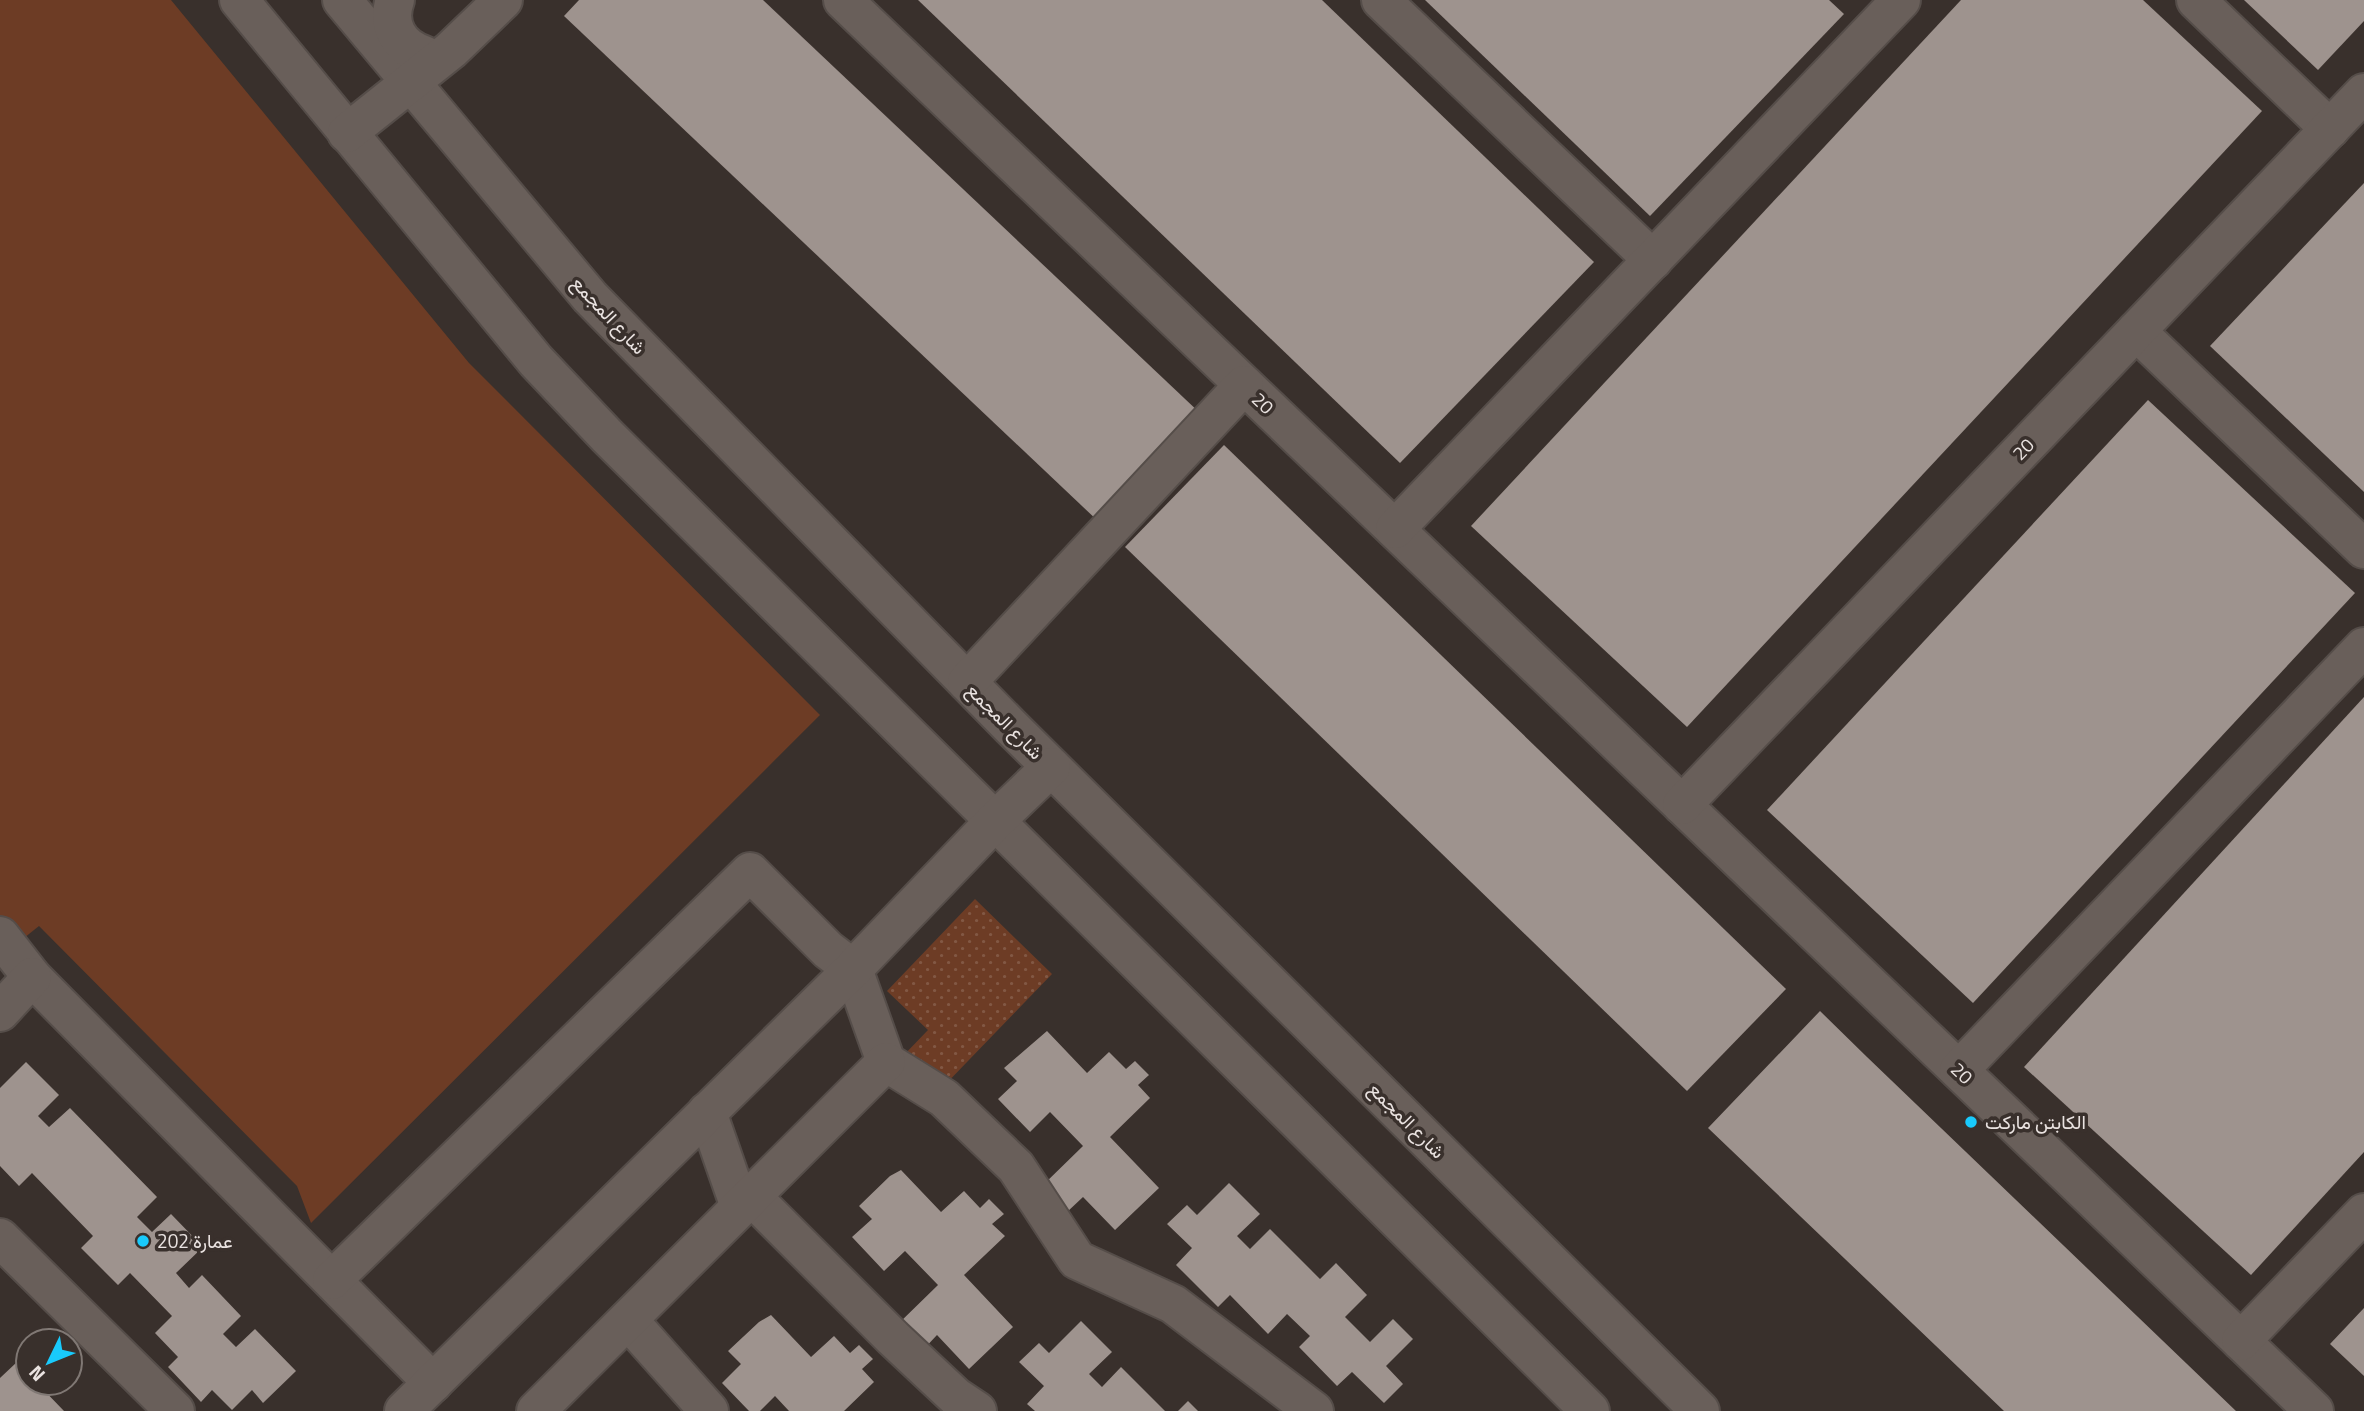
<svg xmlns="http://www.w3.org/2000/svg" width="2364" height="1411" font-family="'Titillium Web',Vazirmatn,sans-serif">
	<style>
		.grass { fill: url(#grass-dots) }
		.green { fill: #6d3c25 }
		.building { fill: #9e938e }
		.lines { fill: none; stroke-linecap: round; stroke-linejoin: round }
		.minor-casing { stroke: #554d49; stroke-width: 42 }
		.minor { stroke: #695f5a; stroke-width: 38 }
		.poi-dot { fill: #19cafc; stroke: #39302c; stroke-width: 2.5 }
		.labels { text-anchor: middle; stroke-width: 7; stroke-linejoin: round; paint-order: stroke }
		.street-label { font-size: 19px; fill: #eae3e1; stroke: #39302c }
		.poi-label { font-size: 19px; fill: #eae3e1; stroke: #39302c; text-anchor: start }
	</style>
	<defs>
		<pattern id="grass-dots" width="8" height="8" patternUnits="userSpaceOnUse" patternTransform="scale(1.75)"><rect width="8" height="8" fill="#6d3c25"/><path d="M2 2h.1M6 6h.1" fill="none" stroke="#825844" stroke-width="1.8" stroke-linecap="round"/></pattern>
	</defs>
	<rect width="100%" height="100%" fill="#39302c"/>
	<polygon class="grass" points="975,899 1052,974 939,1091 903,1056 928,1030 887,991"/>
	<polygon class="green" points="0,0 171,0 469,363 820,715 311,1223 297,1186 39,926 14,946 0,929"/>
	<g class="building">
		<polygon points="579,0 763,0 1202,415 1100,523 564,16"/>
		<polygon points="918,0 1322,0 1594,262 1400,463"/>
		<polygon points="1425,0 1829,0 1844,14 1650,216"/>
		<polygon points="1961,0 2143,0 2262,111 1687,727 1471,526"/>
		<polygon points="2244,0 2364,0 2364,21 2318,70"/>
		<polygon points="2364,183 2364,492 2210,346"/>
		<polygon points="2148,400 2355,593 1973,1003 1767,810"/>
		<polygon points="1224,445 1786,989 1687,1091 1125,547"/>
		<polygon points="2364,697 2364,1152 2251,1275 2024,1067"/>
		<polygon points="1820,1011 1867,1057 2236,1411 2004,1411 1708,1128"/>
		<polygon points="1047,1031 1087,1073 1109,1052 1126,1069 1135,1061 1149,1075 1138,1085 1150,1098 1110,1137 1159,1188 1115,1230 1083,1197 1066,1213 1041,1187 1083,1146 1050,1112 1030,1132 998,1099 1017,1081 1004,1068"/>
		<polygon points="26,1062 59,1095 38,1116 49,1127 70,1108 157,1197 137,1217 152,1232 171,1214 203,1247 176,1273 189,1288 202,1275 241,1316 223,1334 236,1347 255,1329 296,1371 263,1403 252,1390 232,1410 212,1390 201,1402 168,1367 178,1357 155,1333 172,1316 130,1273 118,1285 81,1248 93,1236 32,1173 19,1186 0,1166 0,1088"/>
		<polygon points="901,1170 941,1212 964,1191 980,1208 989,1199 1004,1214 992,1224 1005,1236 964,1275 1013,1327 969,1369 937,1335 921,1352 896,1326 938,1285 905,1251 884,1271 852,1237 872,1219 859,1206 890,1176"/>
		<polygon points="1229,1183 1260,1214 1237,1236 1250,1249 1270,1229 1320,1279 1336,1263 1367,1295 1345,1317 1370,1342 1393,1319 1413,1339 1386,1366 1403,1384 1384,1403 1352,1372 1337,1386 1299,1347 1310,1336 1287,1314 1268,1334 1230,1295 1218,1307 1176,1265 1192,1248 1167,1224 1187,1205 1197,1215"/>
		<polygon points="2364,1308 2364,1376 2330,1344"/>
		<polygon points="771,1315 811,1357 834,1336 850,1353 859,1345 873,1359 862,1369 874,1382 844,1411 789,1411 775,1396 760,1411 749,1411 722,1383 741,1364 728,1351 759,1322"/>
		<polygon points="1081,1321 1112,1352 1089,1374 1102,1387 1121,1367 1165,1411 1035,1411 1027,1404 1044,1386 1019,1362 1039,1343 1049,1353"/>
		<polygon points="17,1362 28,1374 28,1383 37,1383 64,1411 0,1411 0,1378"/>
		<polygon points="1188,1401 1198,1411 1178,1411"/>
	</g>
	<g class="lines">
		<g class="minor-casing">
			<g id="minor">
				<polyline points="239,0 536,361 607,436 1590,1411"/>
				<polyline points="342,0 590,297 1011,727 1700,1411"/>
				<path d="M395,0c-9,25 4,47 29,55"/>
				<polyline points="843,0 2314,1411"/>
				<polyline points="1381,0 1653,260"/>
				<polyline points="2196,0 2330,129"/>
				<polyline points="347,133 451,50 503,0"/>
				<polyline points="2136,331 2364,549"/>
				<polyline points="1395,529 1901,0"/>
				<polyline points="967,682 1244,385"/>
				<polyline points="1682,805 2364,93"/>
				<polyline points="0,936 32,977 433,1383"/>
				<polyline points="0,1012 32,977"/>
				<polyline points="1959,1070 2364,647"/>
				<polyline points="707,1112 740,1207"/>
				<polyline points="751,1196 893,1338 956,1397 977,1411"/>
				<polyline points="0,1238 175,1411"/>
				<polyline points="332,1280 750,872 828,950 853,969 886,1062 944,1098 1016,1167 1077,1260 1173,1304 1314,1411"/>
				<polyline points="628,1320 709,1411"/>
				<polyline points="2241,1341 2364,1213"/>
				<polyline points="404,1411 853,969 995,821 1051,767"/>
				<polyline points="536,1411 886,1062"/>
			</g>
		</g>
		<use href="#minor" class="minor"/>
	</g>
	<g class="poi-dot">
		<circle cx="1971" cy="1122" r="7"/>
		<circle cx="143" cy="1241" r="7"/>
	</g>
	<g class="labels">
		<g class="street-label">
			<text transform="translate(609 315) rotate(47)" y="7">شارع المجمع</text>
			<text transform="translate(1263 403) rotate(44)" y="7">20</text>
			<text transform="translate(2023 449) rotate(-46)" y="7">20</text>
			<text transform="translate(1005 721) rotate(45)" y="7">شارع المجمع</text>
			<text transform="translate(1962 1073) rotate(44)" y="7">20</text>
			<text transform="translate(1407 1120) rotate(45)" y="7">شارع المجمع</text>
		</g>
		<g class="poi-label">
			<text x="1985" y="1129">الكابتن ماركت</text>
			<text x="157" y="1248">عمارة 202</text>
		</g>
	</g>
	<g transform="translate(49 1362) rotate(227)"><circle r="33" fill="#39302c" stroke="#807874" stroke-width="2"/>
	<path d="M0-5L12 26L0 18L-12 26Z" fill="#19cafc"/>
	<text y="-10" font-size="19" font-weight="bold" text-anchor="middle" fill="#eae3e1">N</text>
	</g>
</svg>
